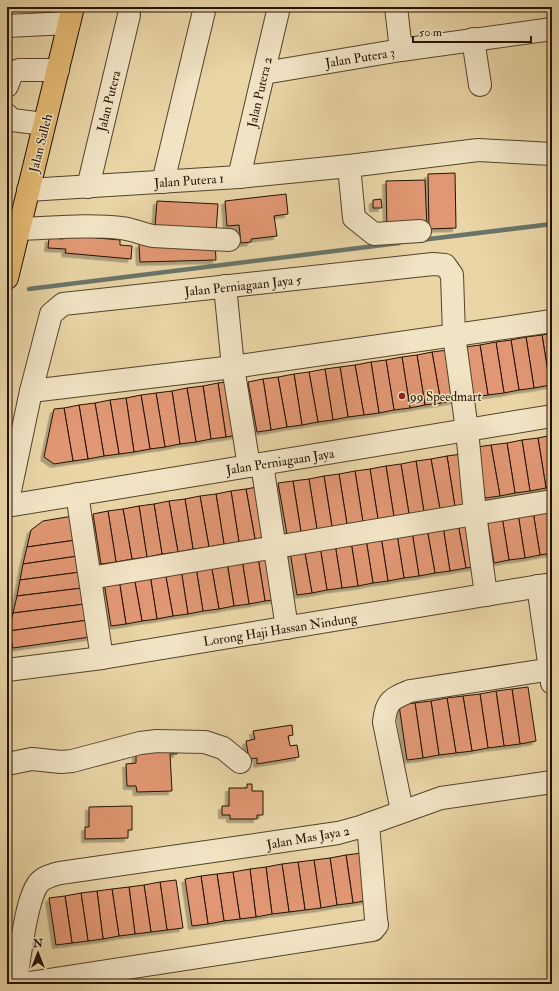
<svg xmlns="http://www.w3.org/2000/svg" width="559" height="991" font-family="'IM FELL Double Pica',serif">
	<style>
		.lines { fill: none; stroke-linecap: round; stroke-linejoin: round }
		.stream { stroke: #6a756a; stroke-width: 4.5 }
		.building { fill: #e19773; stroke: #231200; filter: url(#shadow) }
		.minor-casing { stroke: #54432a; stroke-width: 24 }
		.major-casing { stroke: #231200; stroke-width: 24 }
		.minor { stroke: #f1e4c5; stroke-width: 22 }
		.major { stroke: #e4ba73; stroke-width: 22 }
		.poi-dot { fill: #8f2418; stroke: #f1e4c5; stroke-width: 1.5 }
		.labels { text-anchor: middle; stroke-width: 3; stroke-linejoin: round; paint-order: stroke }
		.street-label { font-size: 13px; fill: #231200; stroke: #f1e4c5 }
		.poi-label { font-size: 13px; fill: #231200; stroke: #f1e4c5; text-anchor: start }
	</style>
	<defs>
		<filter id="shadow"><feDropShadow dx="-3.5" dy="3.5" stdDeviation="0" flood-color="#0004"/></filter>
	</defs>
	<rect width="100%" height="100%" fill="#e9d5a6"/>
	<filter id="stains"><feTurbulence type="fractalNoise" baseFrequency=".005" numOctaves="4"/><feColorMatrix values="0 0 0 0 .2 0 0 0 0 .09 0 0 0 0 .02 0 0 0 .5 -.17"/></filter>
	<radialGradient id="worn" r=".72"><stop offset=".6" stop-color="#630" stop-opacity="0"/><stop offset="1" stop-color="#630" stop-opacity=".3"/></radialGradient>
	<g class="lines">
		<g class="stream">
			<polyline points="421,240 552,224"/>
			<polyline points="29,289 399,243"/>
		</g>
	</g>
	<g class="building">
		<polygon points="455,173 456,228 429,229 428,174"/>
		<polygon points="425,180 427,229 387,230 386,181"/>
		<polygon points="286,194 288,214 274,216 277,236 251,239 251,242 241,243 239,225 227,226 225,201"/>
		<polygon points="381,199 382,208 373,208 373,200"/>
		<polygon points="157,201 218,204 216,232 155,227"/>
		<polygon points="64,235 120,240 120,245 132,246 131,259 65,253 66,249 48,248 49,238 63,239"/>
		<polygon points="215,242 216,260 140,262 139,244"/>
		<polygon points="552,333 552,385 550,385 542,335"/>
		<polygon points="542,335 550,385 534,388 526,337"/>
		<polygon points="526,337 534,388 519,390 511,340"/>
		<polygon points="511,340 519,390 504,393 496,342"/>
		<polygon points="496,342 504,393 488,395 480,345"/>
		<polygon points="480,345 488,395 473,397 465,347"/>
		<polygon points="448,350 456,400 441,403 432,352"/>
		<polygon points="432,352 441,403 425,405 417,355"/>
		<polygon points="417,355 425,405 410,408 402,357"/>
		<polygon points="402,357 410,408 394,410 386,360"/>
		<polygon points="386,360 394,410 379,413 371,362"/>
		<polygon points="371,362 379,413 364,415 355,365"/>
		<polygon points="355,365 364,415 348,417 340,367"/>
		<polygon points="340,367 348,417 333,420 325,369"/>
		<polygon points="325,369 333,420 318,422 309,372"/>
		<polygon points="309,372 318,422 302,425 294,374"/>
		<polygon points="294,374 302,425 287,427 278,377"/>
		<polygon points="278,377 287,427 271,430 263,379"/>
		<polygon points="263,379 271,430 257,432 248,382"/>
		<polygon points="233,381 242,434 226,437 218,383"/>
		<polygon points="218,383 226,437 211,439 203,386"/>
		<polygon points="203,386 211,439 196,442 187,388"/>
		<polygon points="187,388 196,442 180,444 172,391"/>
		<polygon points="172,391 180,444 165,447 156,393"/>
		<polygon points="156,393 165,447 150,449 141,395"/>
		<polygon points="141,395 150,449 134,452 126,398"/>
		<polygon points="126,398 134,452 119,454 110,400"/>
		<polygon points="110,400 119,454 104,456 95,403"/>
		<polygon points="95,403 104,456 88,459 79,405"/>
		<polygon points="79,405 88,459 73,461 64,408"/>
		<polygon points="64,408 73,461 54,464 44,457 54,409"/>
		<polygon points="552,435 552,487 546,488 538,438"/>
		<polygon points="538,438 546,488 530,491 522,440"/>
		<polygon points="522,440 530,491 515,493 507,443"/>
		<polygon points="507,443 515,493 500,496 491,445"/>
		<polygon points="491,445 500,496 485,498 477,447"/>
		<polygon points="462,454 471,504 455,507 447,456"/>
		<polygon points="447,456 455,507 440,509 431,459"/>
		<polygon points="431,459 440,509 424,512 416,461"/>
		<polygon points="416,461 424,512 409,514 401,464"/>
		<polygon points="401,464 409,514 394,517 386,466"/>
		<polygon points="386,466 394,517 378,519 370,469"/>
		<polygon points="370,469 378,519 363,522 355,471"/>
		<polygon points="355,471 363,522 347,524 339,474"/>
		<polygon points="339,474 347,524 332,527 324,476"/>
		<polygon points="324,476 332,527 317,529 309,479"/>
		<polygon points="309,479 317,529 301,532 293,481"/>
		<polygon points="293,481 301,532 287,534 278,483"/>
		<polygon points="262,486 270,537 255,539 246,489"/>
		<polygon points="246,489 255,539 239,542 231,491"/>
		<polygon points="231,491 239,542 224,544 216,494"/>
		<polygon points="216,494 224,544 209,547 200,496"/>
		<polygon points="200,496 209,547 193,549 185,499"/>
		<polygon points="185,499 193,549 178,552 169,501"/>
		<polygon points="169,501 178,552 162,554 154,504"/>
		<polygon points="552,501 552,532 547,502"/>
		<polygon points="547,502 552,532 552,553 540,555 532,505"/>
		<polygon points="154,504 162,554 147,557 139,506"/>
		<polygon points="532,505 540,555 525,558 517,507"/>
		<polygon points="139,506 147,557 132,559 123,509"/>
		<polygon points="517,507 525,558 509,560 501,510"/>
		<polygon points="123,509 132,559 116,562 108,511"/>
		<polygon points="501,510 509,560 494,563 486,512"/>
		<polygon points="108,511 116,562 101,564 93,514"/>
		<polygon points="79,515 83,539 27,547 31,530 43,521"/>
		<polygon points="473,515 481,566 466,568 457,518"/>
		<polygon points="457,518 466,568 450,571 442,520"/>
		<polygon points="442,520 450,571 435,573 426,523"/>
		<polygon points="426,523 435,573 419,576 411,525"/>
		<polygon points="411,525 419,576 404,578 396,528"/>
		<polygon points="396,528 404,578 388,581 380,530"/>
		<polygon points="380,530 388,581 373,583 365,533"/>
		<polygon points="365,533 373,583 358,586 350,535"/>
		<polygon points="350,535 358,586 342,588 334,538"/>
		<polygon points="334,538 342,588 327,590 319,540"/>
		<polygon points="83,539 85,555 23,564 27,547"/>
		<polygon points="319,540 327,590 312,593 303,542"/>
		<polygon points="303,542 312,593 297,595 289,545"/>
		<polygon points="272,548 280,599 265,601 257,551"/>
		<polygon points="257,551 265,601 249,604 241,553"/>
		<polygon points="241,553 249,604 234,606 226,556"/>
		<polygon points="85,555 88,571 20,580 23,564"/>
		<polygon points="226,556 234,606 219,609 210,558"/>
		<polygon points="210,558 219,609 203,611 195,561"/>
		<polygon points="195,561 203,611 188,614 180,563"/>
		<polygon points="180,563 188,614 173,616 164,566"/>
		<polygon points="164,566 173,616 157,619 149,568"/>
		<polygon points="149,568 157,619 142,621 133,571"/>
		<polygon points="88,571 90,587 17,596 20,580"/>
		<polygon points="133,571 142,621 126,624 118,573"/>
		<polygon points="118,573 126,624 111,626 103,576"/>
		<polygon points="90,587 93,603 13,613 17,596"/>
		<polygon points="93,603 95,619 9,631 13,613"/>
		<polygon points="88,620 90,637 13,648 9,631"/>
		<polygon points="528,687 536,741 520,744 512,689"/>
		<polygon points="512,689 520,744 504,746 496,691"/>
		<polygon points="496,691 504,746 488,748 480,694"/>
		<polygon points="480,694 488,748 472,751 463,696"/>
		<polygon points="463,696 472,751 456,753 447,698"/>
		<polygon points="447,698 456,753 439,755 431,701"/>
		<polygon points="431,701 439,755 423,758 415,703"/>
		<polygon points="415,703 423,758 407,760 399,705"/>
		<polygon points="292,725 293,735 288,736 290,746 297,745 299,757 257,764 257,758 249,759 246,741 255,739 253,731"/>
		<polygon points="176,745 177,754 170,754 172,791 137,792 136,786 127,786 126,764 136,763 136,754"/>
		<polygon points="247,784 252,784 252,791 263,791 263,815 257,815 257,819 230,819 230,815 222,815 222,806 229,806 229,788 247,788"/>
		<polygon points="132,806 132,830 128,830 128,838 85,839 85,827 89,827 89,807"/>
		<polygon points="362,853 369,900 353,903 346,855"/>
		<polygon points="346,855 353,903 337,905 330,858"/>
		<polygon points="330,858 337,905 321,908 314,860"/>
		<polygon points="314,860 321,908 305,910 298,862"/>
		<polygon points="298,862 305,910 289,912 282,864"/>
		<polygon points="282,864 289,912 272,914 266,867"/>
		<polygon points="266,867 272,914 256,917 250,869"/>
		<polygon points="250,869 256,917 240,919 233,872"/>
		<polygon points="233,872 240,919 224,921 217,874"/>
		<polygon points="217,874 224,921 208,924 201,876"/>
		<polygon points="201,876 208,924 192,926 185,879"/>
		<polygon points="176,880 183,928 167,930 160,882"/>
		<polygon points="160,882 167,930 151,932 144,885"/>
		<polygon points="144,885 151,932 135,934 129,887"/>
		<polygon points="129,887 135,934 119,936 112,889"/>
		<polygon points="112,889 119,936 103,939 97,891"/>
		<polygon points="97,891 103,939 88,941 81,893"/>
		<polygon points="81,893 88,941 72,943 65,896"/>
		<polygon points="65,896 72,943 56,945 49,898"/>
	</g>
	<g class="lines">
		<g class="minor-casing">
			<g id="minor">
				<polyline points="396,7 401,50"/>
				<polyline points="7,26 69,23"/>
				<polyline points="473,39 480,85"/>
				<polyline points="264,73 401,50 552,29"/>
				<polyline points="7,86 12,73 19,70 58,70"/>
				<polyline points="7,115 12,120 44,124"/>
				<polyline points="349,166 354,218 374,234 420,231"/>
				<polyline points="239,177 279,7"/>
				<polyline points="163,182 205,7"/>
				<polyline points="88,187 129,15"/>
				<polyline points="28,190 239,177 349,166 478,150 552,154"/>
				<path d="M19,229c33,-1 69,-5 102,-1 11,1 21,6 32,8l76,4"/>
				<polyline points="225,286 233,367 249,466"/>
				<polyline points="31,391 233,367 552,321"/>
				<polyline points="262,464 287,628"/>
				<polyline points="77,494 102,658"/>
				<polyline points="7,505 31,391 51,314 63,304 433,264 445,265 452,275 454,335 467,430 475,514 486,595"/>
				<polyline points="7,506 552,416"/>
				<polyline points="90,578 552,501"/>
				<polyline points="538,586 552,683"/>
				<polyline points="7,670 102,658 552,584"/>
				<polyline points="7,764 32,759 61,762 72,761 140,743 157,741 205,742 223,748 240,762"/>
				<path d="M402,811l-18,-89c2,-21 7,-23 26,-31l142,-22"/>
				<path d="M368,824l8,95 1,6 -4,5 -344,53c-8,-1 -9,-4 -12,-11 4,-21 9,-72 21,-88 5,-7 14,-9 22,-11l278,-40 22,-6 81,-29 111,-16"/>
			</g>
		</g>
		<g class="major-casing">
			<polyline id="major" points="7,278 73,7"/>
		</g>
		<use href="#minor" class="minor"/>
		<use href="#major" class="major"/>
	</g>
	<circle class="poi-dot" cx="402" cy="396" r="4"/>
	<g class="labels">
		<g class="street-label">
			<text transform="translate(360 57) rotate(-9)" y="5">Jalan Putera 3</text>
			<text transform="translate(259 92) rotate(-77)" y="5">Jalan Putera 2</text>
			<text transform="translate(108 101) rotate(-76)" y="5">Jalan Putera</text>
			<text transform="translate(40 143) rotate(-76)" y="5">Jalan Salleh</text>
			<text transform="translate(189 180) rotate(-4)" y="5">Jalan Putera 1</text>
			<text transform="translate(243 285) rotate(-6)" y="5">Jalan Perniagaan Jaya 5</text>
			<text transform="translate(280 461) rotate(-9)" y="5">Jalan Perniagaan Jaya</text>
			<text transform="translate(280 629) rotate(-9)" y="5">Lorong Haji Hassan Nindung</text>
			<text transform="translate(308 837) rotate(-10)" y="5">Jalan Mas Jaya 2</text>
		</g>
		<g class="poi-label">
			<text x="410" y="401">99 Speedmart</text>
		</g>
	</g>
	<rect width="559" height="991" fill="none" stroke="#e9d5a6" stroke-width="24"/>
	<rect x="8" y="8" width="543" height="975" fill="none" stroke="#231200" stroke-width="2"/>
	<rect x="12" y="12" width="535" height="967" fill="none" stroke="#231200"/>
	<g transform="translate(38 953)" stroke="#f1e4c5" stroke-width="3" paint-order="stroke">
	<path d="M0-3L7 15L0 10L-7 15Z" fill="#231200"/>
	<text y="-6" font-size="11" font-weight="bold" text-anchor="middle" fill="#231200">N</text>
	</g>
	<path d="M413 36v6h118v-6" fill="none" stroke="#231200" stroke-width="2"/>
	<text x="419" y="36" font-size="12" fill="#231200" stroke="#f1e4c5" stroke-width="3" paint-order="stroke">50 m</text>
	<rect width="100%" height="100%" filter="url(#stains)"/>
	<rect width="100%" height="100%" fill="url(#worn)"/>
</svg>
